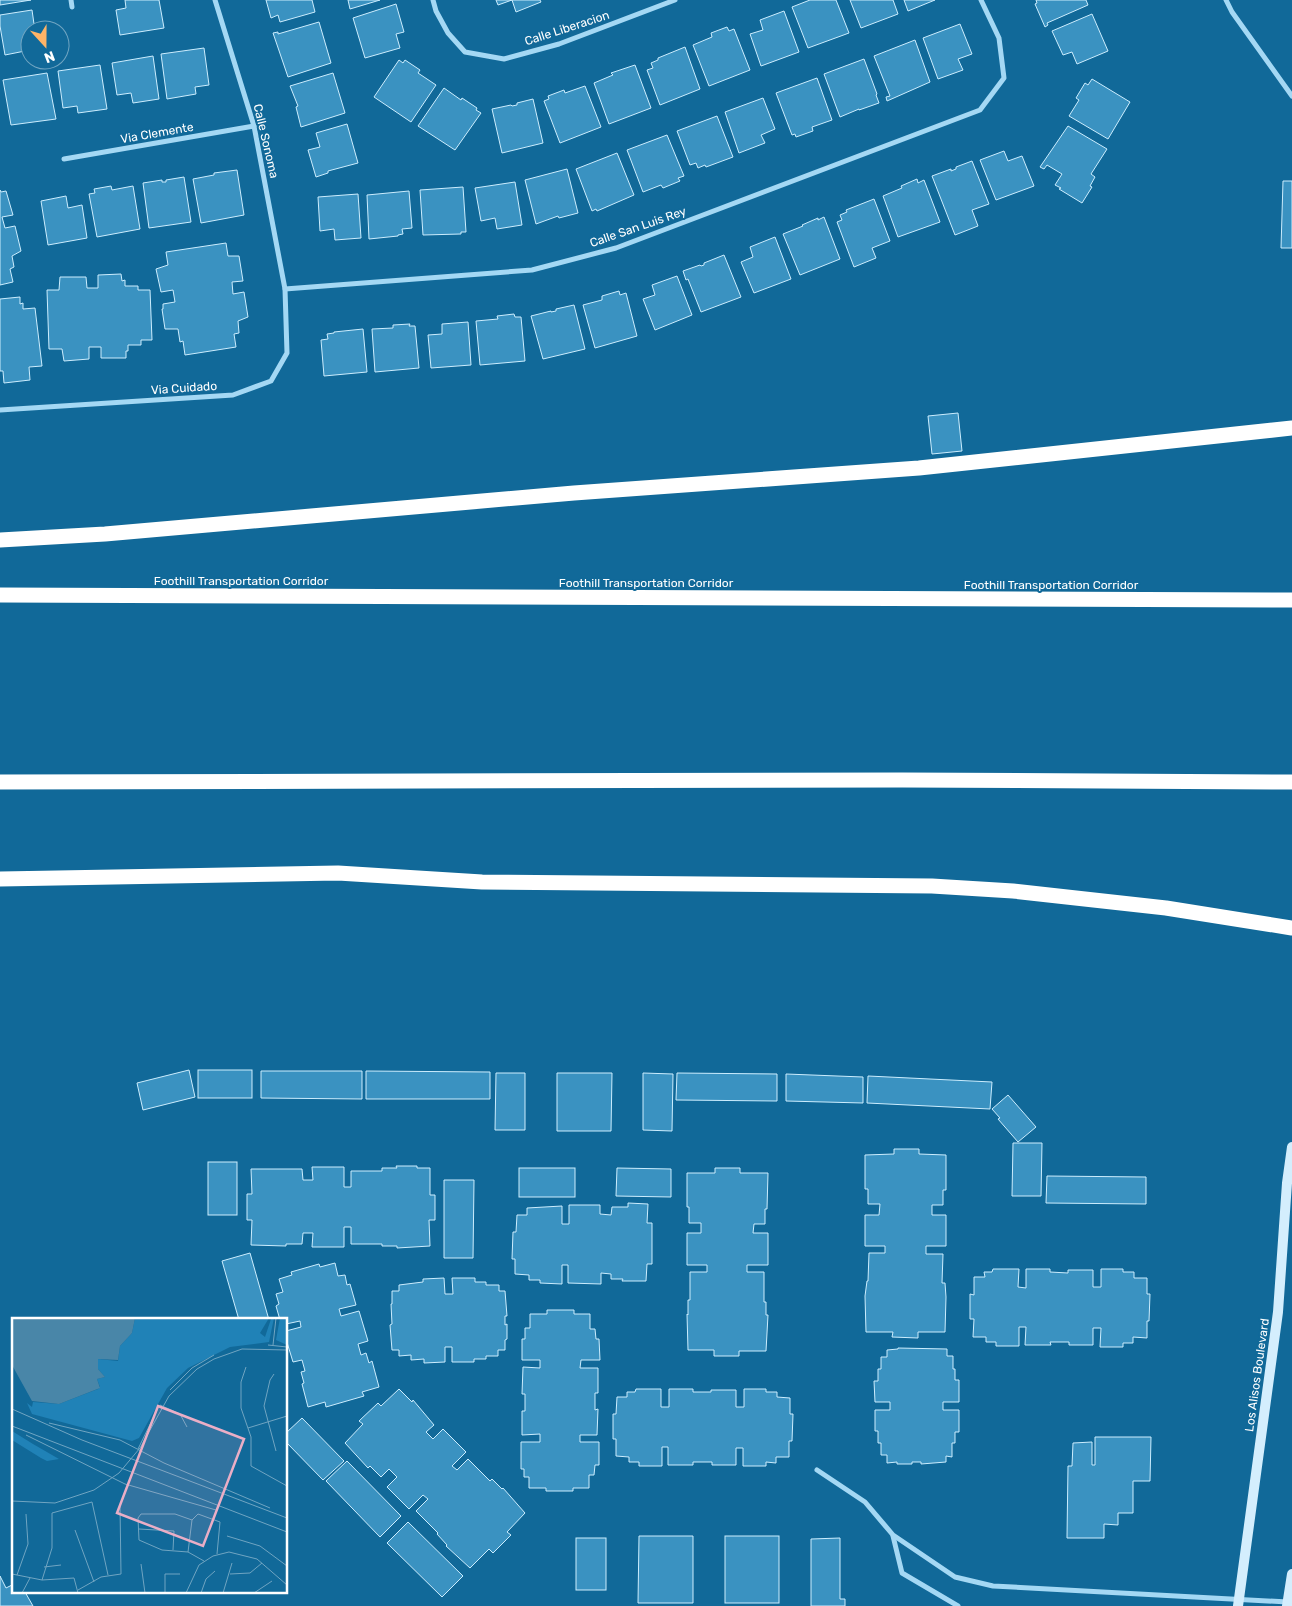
<svg xmlns="http://www.w3.org/2000/svg" width="1292" height="1606" font-family="Rubik,sans-serif">
	<style>
		.building { fill: #3a92c1; stroke: #ccedfe }
		.lines { fill: none; stroke-linecap: round; stroke-linejoin: round }
		.minor { stroke: #a4d8f4; stroke-width: 5 }
		.secondary { stroke: #d4eefd; stroke-width: 10 }
		.motorway { stroke: #fff; stroke-width: 15 }
		.labels { text-anchor: middle; stroke-width: 4; stroke-linejoin: round; paint-order: stroke }
		.street-label { font-size: 12px; fill: #fff; stroke: #116999 }
		.inset-road { fill: none; stroke: #70a5c2; stroke-width: 1 }
		.view { fill: #eaaec6; fill-opacity: 0.15; stroke: #eaaec6; stroke-width: 2.5 }
		.inset-edge { fill: none; stroke: #fff; stroke-width: 2.5 }
	</style>
	<rect width="100%" height="100%" fill="#116999"/>
	<g class="building">
		<polygon points="0,0 31,0 0,5"/>
		<polygon points="125,0 159,0 164,28 120,35 116,10 126,8"/>
		<polygon points="266,0 312,0 315,12 280,22 278,15 271,18"/>
		<polygon points="348,0 380,0 350,9"/>
		<polygon points="496,0 540,0 541,2 516,12 512,0 498,5"/>
		<polygon points="810,0 836,0 849,33 808,48 792,7"/>
		<polygon points="850,0 893,0 898,14 861,28"/>
		<polygon points="904,0 935,0 908,11"/>
		<polygon points="1036,0 1086,0 1088,5 1047,23 1048,25 1045,27 1035,4 1037,3"/>
		<polygon points="396,4 404,32 396,34 400,48 365,58 353,18"/>
		<polygon points="32,10 34,24 45,23 46,30 30,30 30,50 5,55 0,26 0,15"/>
		<polygon points="784,11 799,52 761,66 750,34 763,30 760,20"/>
		<polygon points="1092,14 1108,51 1077,64 1072,52 1063,55 1052,31"/>
		<polygon points="319,22 331,63 288,77 273,33 278,32 278,34"/>
		<polygon points="960,24 972,54 958,59 963,70 938,79 923,38"/>
		<polygon points="727,27 729,31 734,29 750,70 709,86 693,45 712,37 711,33"/>
		<polygon points="915,40 930,82 887,101 886,97 890,96 874,56"/>
		<polygon points="685,47 700,89 660,105 647,70 653,68 651,63 658,60 658,58"/>
		<polygon points="204,48 209,85 195,87 196,94 167,99 161,54"/>
		<polygon points="153,56 159,99 133,103 131,93 117,95 112,63"/>
		<polygon points="864,59 877,94 876,95 879,103 859,110 859,109 840,117 824,74"/>
		<polygon points="399,60 403,63 405,60 420,70 418,73 436,85 411,122 374,97"/>
		<polygon points="100,65 107,109 78,113 77,106 63,108 58,71"/>
		<polygon points="635,65 651,108 609,124 594,83 613,75 611,73"/>
		<polygon points="47,73 56,119 11,125 3,80"/>
		<polygon points="333,73 345,113 301,127 296,107 298,106 290,86"/>
		<polygon points="817,78 832,120 812,127 813,131 796,137 795,134 792,135 776,93"/>
		<polygon points="1092,79 1130,102 1108,139 1069,116 1079,100 1076,98 1085,83 1088,85"/>
		<polygon points="585,86 601,127 560,143 544,101 549,99 548,96 564,90 565,93"/>
		<polygon points="444,88 461,100 462,98 477,108 476,110 481,113 455,150 418,126"/>
		<polygon points="763,98 775,129 761,135 765,143 739,153 725,112"/>
		<polygon points="533,99 543,143 502,153 492,109 511,105 512,106 517,105 517,103"/>
		<polygon points="717,116 733,157 706,167 705,165 698,168 696,163 690,165 677,131"/>
		<polygon points="347,124 358,163 328,171 328,173 316,177 308,150 320,147 316,133"/>
		<polygon points="1068,126 1107,149 1091,174 1095,177 1090,186 1092,187 1082,203 1059,189 1061,188 1055,185 1062,174 1047,165 1044,169 1040,167"/>
		<polygon points="667,135 684,176 678,178 680,181 663,188 661,185 643,192 627,150"/>
		<polygon points="1004,151 1008,161 1022,156 1034,186 996,200 980,160"/>
		<polygon points="617,153 634,195 597,211 596,209 592,211 576,169"/>
		<polygon points="972,161 989,204 972,210 978,226 955,235 932,176 951,169 951,171 956,169 956,167"/>
		<polygon points="567,169 578,213 559,218 558,216 536,224 525,180"/>
		<polygon points="237,170 244,215 201,223 193,179 214,175 214,173"/>
		<polygon points="184,177 191,222 149,228 143,183 162,180 162,182 166,182 166,180"/>
		<polygon points="917,179 918,183 924,180 940,222 898,237 883,196 902,188 901,186"/>
		<polygon points="1283,181 1292,181 1292,248 1281,248"/>
		<polygon points="515,182 522,225 497,229 495,218 481,221 475,188"/>
		<polygon points="111,186 112,190 133,186 140,229 97,237 89,194 95,193 94,189"/>
		<polygon points="463,187 466,232 461,232 461,234 423,235 420,190"/>
		<polygon points="0,190 1,192 6,191 13,215 2,217 5,228 15,226 21,251 12,256 14,267 10,269 13,282 0,285"/>
		<polygon points="409,191 412,228 402,229 403,234 398,235 398,236 369,239 367,195"/>
		<polygon points="358,194 361,238 335,240 334,229 320,231 318,197"/>
		<polygon points="66,196 68,208 82,205 87,238 48,245 41,201"/>
		<polygon points="874,199 890,241 872,248 876,258 854,267 837,222 842,220 840,215 847,212 846,210"/>
		<polygon points="824,217 840,259 800,275 783,234 803,226 802,225 818,218 818,220"/>
		<polygon points="775,237 791,279 754,293 741,262 753,257 750,247"/>
		<polygon points="226,243 228,256 239,256 243,281 232,282 233,294 244,292 248,317 238,321 239,333 234,334 236,347 185,355 183,341 180,342 178,329 165,329 162,309 163,309 163,304 175,302 173,290 161,292 156,269 168,265 166,252"/>
		<polygon points="724,255 741,297 701,312 688,279 686,280 683,271 700,265 701,266 704,265 704,263"/>
		<polygon points="121,274 122,281 125,280 125,286 138,286 138,290 150,290 152,340 141,340 141,345 128,345 128,351 126,351 126,358 101,358 101,347 89,347 89,359 64,361 62,349 49,349 47,290 59,290 60,277 86,277 87,288 98,288 98,275"/>
		<polygon points="677,276 692,315 655,330 643,299 655,295 652,285"/>
		<polygon points="619,291 620,295 626,293 637,336 595,348 583,305 602,300 602,296"/>
		<polygon points="20,297 20,304 23,303 23,309 35,308 42,366 29,367 30,380 4,383 3,371 0,371 0,299"/>
		<polygon points="574,305 585,349 543,359 531,316 551,311 551,312 556,311 556,309"/>
		<polygon points="514,314 515,317 521,317 525,361 480,365 476,321 498,319 497,316"/>
		<polygon points="468,322 471,365 431,368 428,335 442,334 442,324"/>
		<polygon points="410,324 409,326 415,326 419,368 375,372 372,329 393,328 393,325"/>
		<polygon points="363,329 367,372 324,376 321,340 328,339 327,334 334,333 334,332"/>
		<polygon points="958,413 962,451 932,454 928,416"/>
		<polygon points="189,1070 195,1097 143,1110 137,1083"/>
		<rect x="198" y="1070" width="54" height="28"/>
		<polygon points="261,1071 362,1071 362,1099 261,1098"/>
		<polygon points="366,1071 490,1072 490,1099 366,1099"/>
		<polygon points="496,1073 525,1073 525,1130 495,1130"/>
		<polygon points="557,1073 612,1073 611,1131 557,1131"/>
		<polygon points="643,1073 673,1074 672,1131 643,1130"/>
		<polygon points="677,1073 777,1074 777,1101 676,1100"/>
		<polygon points="786,1074 863,1077 863,1103 786,1101"/>
		<polygon points="868,1076 992,1082 990,1109 867,1103"/>
		<polygon points="1008,1095 1036,1127 1018,1142 998,1119 1000,1118 992,1109"/>
		<polygon points="1013,1143 1042,1143 1041,1196 1012,1196"/>
		<polygon points="894,1149 919,1149 919,1154 946,1155 946,1190 943,1190 943,1205 932,1205 932,1215 946,1215 946,1246 926,1246 926,1254 943,1254 942,1283 945,1283 946,1297 945,1332 918,1332 918,1338 892,1337 893,1332 866,1332 865,1296 867,1281 868,1281 869,1253 885,1253 885,1246 865,1246 865,1215 879,1215 880,1204 868,1204 868,1189 865,1189 865,1155 894,1154"/>
		<rect x="208" y="1162" width="29" height="53"/>
		<polygon points="396,1166 417,1166 417,1168 430,1168 430,1195 435,1195 435,1220 429,1220 430,1246 397,1248 397,1246 382,1246 382,1244 351,1244 351,1227 344,1227 344,1247 312,1247 313,1233 303,1233 302,1244 286,1244 286,1246 251,1245 252,1220 247,1220 247,1194 252,1194 251,1169 302,1169 303,1180 313,1180 312,1167 344,1167 344,1187 351,1187 351,1171 382,1171 382,1168 397,1168"/>
		<rect x="519" y="1168" width="56" height="29"/>
		<polygon points="617,1168 671,1169 671,1197 616,1196"/>
		<polygon points="715,1168 740,1168 740,1173 768,1173 767,1209 765,1209 765,1224 754,1224 753,1233 768,1233 768,1265 747,1265 747,1272 764,1272 764,1302 766,1302 766,1315 768,1315 766,1351 739,1351 739,1356 714,1356 714,1350 688,1350 687,1314 688,1315 688,1300 690,1300 690,1272 707,1272 707,1265 687,1265 687,1233 701,1233 701,1223 689,1223 689,1207 687,1207 687,1173 715,1173"/>
		<polygon points="1047,1176 1146,1177 1146,1204 1046,1203"/>
		<polygon points="444,1180 474,1180 473,1258 444,1258"/>
		<polygon points="628,1203 648,1204 647,1223 652,1223 652,1264 647,1264 646,1281 622,1281 623,1279 611,1279 611,1274 601,1273 601,1284 568,1283 568,1265 562,1265 562,1284 540,1283 540,1280 529,1280 529,1275 515,1274 515,1259 512,1259 513,1232 516,1232 517,1215 527,1215 527,1208 562,1206 562,1224 569,1224 569,1205 600,1205 600,1214 611,1215 612,1207 628,1207"/>
		<polygon points="250,1253 269,1320 239,1320 222,1261"/>
		<polygon points="335,1263 338,1276 345,1275 347,1285 350,1284 356,1305 339,1309 341,1316 359,1311 368,1341 358,1344 361,1355 366,1353 369,1363 372,1361 379,1387 362,1392 364,1396 326,1407 325,1402 308,1407 302,1384 304,1383 301,1372 305,1371 302,1360 293,1362 286,1339 286,1331 301,1327 300,1321 286,1324 286,1320 280,1320 276,1306 279,1304 276,1294 283,1292 279,1279 292,1275 291,1272 319,1264 320,1267"/>
		<polygon points="993,1269 1019,1269 1018,1287 1026,1288 1026,1269 1050,1269 1050,1272 1068,1273 1068,1270 1093,1270 1093,1287 1101,1287 1101,1269 1123,1269 1123,1272 1134,1272 1134,1278 1147,1278 1147,1294 1150,1294 1149,1321 1147,1321 1147,1338 1133,1337 1133,1343 1123,1343 1123,1347 1100,1347 1101,1328 1093,1328 1093,1345 1069,1345 1069,1342 1050,1342 1051,1345 1025,1345 1026,1327 1019,1327 1019,1346 996,1346 996,1342 986,1342 986,1337 973,1337 974,1319 970,1319 970,1294 974,1295 974,1277 985,1277 984,1272 992,1272"/>
		<polygon points="444,1278 445,1294 453,1294 452,1278 475,1278 475,1282 486,1282 486,1285 499,1285 499,1291 505,1291 507,1316 505,1316 505,1325 507,1324 507,1339 505,1340 505,1350 498,1350 498,1356 486,1356 486,1359 474,1359 474,1362 452,1362 452,1347 445,1347 445,1362 424,1363 424,1359 411,1360 411,1355 399,1356 399,1350 392,1350 390,1325 392,1324 391,1304 392,1304 392,1291 399,1291 399,1285 423,1282 423,1279"/>
		<polygon points="547,1310 574,1310 574,1314 590,1314 590,1329 595,1329 596,1339 599,1339 600,1360 581,1360 580,1368 598,1368 598,1393 595,1393 595,1410 598,1409 597,1435 580,1435 580,1442 599,1442 599,1465 595,1465 594,1475 589,1475 589,1488 573,1488 573,1491 546,1491 546,1488 529,1488 529,1477 524,1477 524,1469 521,1469 521,1442 540,1442 540,1434 522,1435 522,1411 525,1411 525,1394 522,1394 523,1367 540,1368 540,1360 522,1360 522,1339 525,1339 525,1328 530,1328 530,1314 547,1314"/>
		<polygon points="898,1348 947,1349 947,1356 953,1356 953,1369 955,1369 955,1380 959,1380 959,1402 943,1402 943,1410 959,1410 959,1432 955,1432 955,1443 952,1443 952,1457 946,1456 946,1462 921,1464 921,1462 912,1462 912,1464 897,1464 897,1462 887,1463 887,1455 881,1455 881,1443 878,1443 878,1431 875,1431 875,1410 890,1410 890,1402 875,1402 874,1381 878,1381 878,1369 881,1369 881,1357 887,1357 887,1350 898,1349"/>
		<polygon points="399,1389 412,1402 413,1400 434,1425 426,1432 433,1439 443,1429 466,1452 452,1466 457,1470 468,1459 490,1481 492,1479 502,1489 503,1488 525,1513 507,1532 511,1535 493,1553 489,1549 470,1568 446,1546 447,1545 437,1534 438,1533 416,1511 428,1499 423,1495 409,1509 387,1487 397,1477 389,1469 381,1477 370,1466 368,1468 345,1443 363,1424 359,1421 378,1403 381,1406"/>
		<polygon points="636,1389 661,1389 661,1407 669,1407 669,1389 693,1389 693,1392 711,1392 711,1390 736,1390 736,1407 744,1407 744,1389 766,1389 766,1392 777,1392 777,1397 790,1398 790,1414 793,1414 792,1441 789,1441 789,1457 776,1457 776,1463 766,1462 766,1466 743,1466 743,1448 736,1448 736,1465 712,1465 712,1462 693,1462 693,1465 668,1465 668,1447 662,1447 662,1466 639,1466 639,1462 629,1462 629,1457 616,1456 616,1439 613,1439 613,1414 616,1414 617,1397 627,1397 627,1392 635,1392"/>
		<polygon points="302,1418 344,1461 323,1480 286,1442 286,1433"/>
		<polygon points="1095,1437 1151,1437 1150,1481 1133,1481 1133,1513 1118,1513 1118,1525 1104,1524 1104,1538 1067,1538 1068,1466 1072,1466 1073,1443 1092,1442 1092,1465 1095,1465"/>
		<polygon points="347,1461 401,1516 380,1537 326,1481"/>
		<polygon points="408,1522 463,1576 442,1597 387,1543"/>
		<polygon points="639,1536 693,1536 693,1603 638,1603"/>
		<rect x="725" y="1536" width="54" height="67"/>
		<rect x="576" y="1538" width="30" height="52"/>
		<polygon points="840,1538 840,1599 845,1599 845,1606 811,1606 811,1539"/>
		<polygon points="0,1576 6,1588 14,1584 14,1592 25,1592 33,1606 0,1606"/>
	</g>
	<g class="lines">
		<g class="minor">
			<polyline points="71,0 72,7"/>
			<polyline points="433,0 436,11 448,33 465,52 504,59 559,44 675,0"/>
			<polyline points="1226,0 1232,12 1292,96"/>
			<polyline points="64,159 254,126"/>
			<polyline points="285,289 532,270 616,248 980,110 1004,78 999,38 981,0"/>
			<polyline points="0,410 233,395 271,381 287,353 285,289 254,126 215,0"/>
			<polyline points="817,1470 865,1502 893,1535 955,1577 993,1586 1288,1602"/>
			<polyline points="893,1536 902,1573 958,1606"/>
		</g>
		<g class="secondary">
			<polyline points="1238,1606 1278,1312 1287,1183 1292,1147"/>
			<polyline points="1287,1606 1292,1574"/>
		</g>
		<g class="motorway">
			<polyline points="0,540 105,534 574,493 919,468 1292,428"/>
			<polyline points="0,595 1292,600"/>
			<polyline points="0,782 902,780 1292,782"/>
			<polyline points="0,879 338,873 482,882 932,886 1013,891 1166,908 1292,928"/>
		</g>
	</g>
	<g class="labels">
		<g class="street-label">
			<text transform="translate(567 28) rotate(-18)" y="4">Calle Liberacion</text>
			<text transform="translate(157 133) rotate(-10)" y="4">Via Clemente</text>
			<text transform="translate(266 141) rotate(77)" y="4">Calle Sonoma</text>
			<text transform="translate(638 227) rotate(-19)" y="4">Calle San Luis Rey</text>
			<text transform="translate(184 388) rotate(-4)" y="4">Via Cuidado</text>
			<text x="241" y="585">Foothill Transportation Corridor</text>
			<text x="646" y="587">Foothill Transportation Corridor</text>
			<text x="1051" y="589">Foothill Transportation Corridor</text>
			<text transform="translate(1257 1375) rotate(-82)" y="4">Los Alisos Boulevard</text>
		</g>
	</g>
	<g transform="translate(12 1318)">
		<rect width="275" height="275" fill="#116999"/>
		<path d="M123,0h134l-9,15 5,4 6,-18 3,-1 -5,24 -39,5 -42,21 -21,20 -28,50 -7,3 -100,-27 -5,-11 5,4 1,-5 26,2 39,-15 2,-2 -3,-8 8,-2 -7,-8v-10l20,2 2,-15 12,-13zM268,0h7v27l-11,-5zM0,113l21,13 26,15 -12,2 -6,-3 -29,-18z" fill="#2082b7"/>
		<path d="M123,0l-3,15 -12,13 -2,14 -20,-1v10l7,8 -8,2 3,9 -41,16 -27,-3 -20,-36v-47z" fill="#4986a8"/>
		<path class="inset-road" d="M256,27l19,2M261,27l3,-27M234,49l-5,15v26l10,29v29l36,20M262,56l-4,6 -6,26 12,45M158,72l22,-22 22,-13M148,87l20,9 7,13M0,91l70,31 205,78M37,105l71,17 44,23 106,45M0,108l275,106M236,110l39,-12M14,117l99,49 91,26M126,131l19,-39M0,183l43,2 39,-13 25,-17 21,-25 29,-52 28,-27 17,-10 28,-10 45,1M180,202l-17,-6h-34l-3,4 1,22 23,10 26,2 16,9M127,211l35,2 -1,19M63,212l19,52M215,218l33,10 27,20M176,234l4,-32 6,-6 22,8 -3,32M129,246l4,29M32,249l17,-2M0,256l30,6 32,-2 4,15M218,256l20,-1 12,-10M5,257l11,-31 -2,-30M30,262l10,-32v-35l40,-11 16,73M66,272l23,-13 20,-3 -1,-68M10,275l8,-15M153,275v-19h15M174,275l13,-28 14,-9 16,-4 28,7 30,26M189,275l5,-14 9,-8M211,275l9,-30M242,275l18,-12"/>
		<path class="view" d="M146,88l86,33 -41,107 -86,-33z"/>
		<rect width="275" height="275" class="inset-edge"/>
	</g>
	<g transform="translate(45 45) rotate(159)"><circle r="24" fill="#116999" stroke="#70a5c2"/>
	<path d="M0-4L9 19L0 12L-9 19Z" fill="#ffb467"/>
	<text y="-8" font-size="14" font-weight="bold" text-anchor="middle" fill="#ffffff">N</text>
	</g>
</svg>
